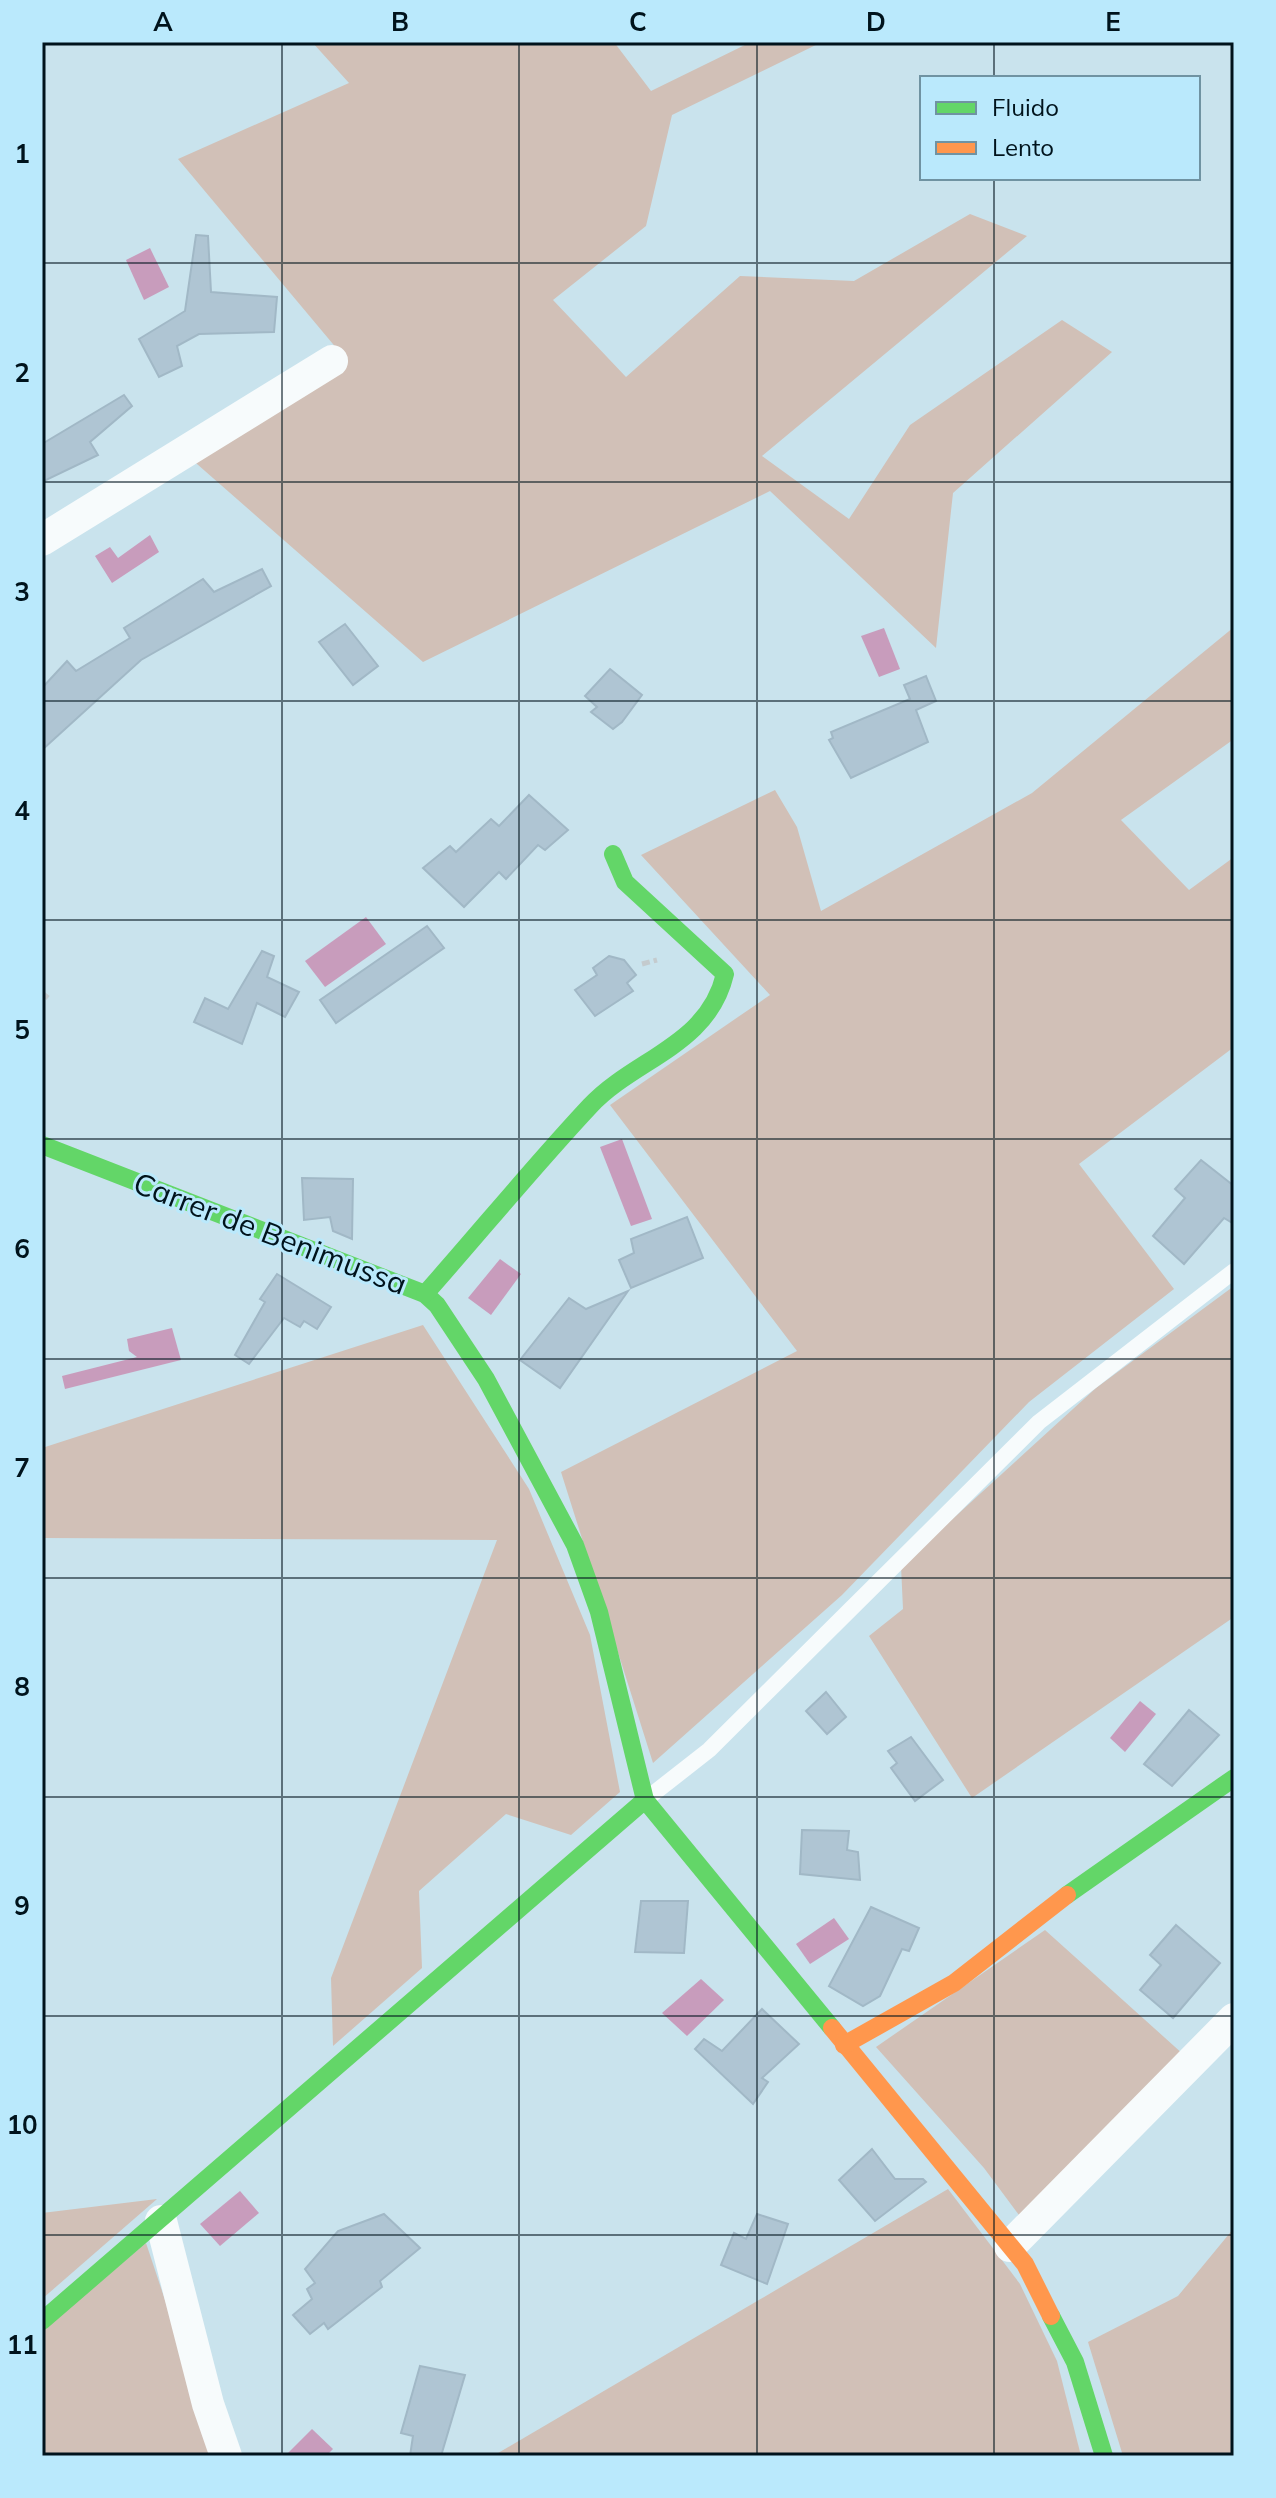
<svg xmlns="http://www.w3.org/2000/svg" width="1276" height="2498" font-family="Mulish,sans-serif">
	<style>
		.green { fill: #d1c0b7 }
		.water { fill: #c89cbc }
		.building { fill: #afc5d3; stroke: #a1b8c6; stroke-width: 2 }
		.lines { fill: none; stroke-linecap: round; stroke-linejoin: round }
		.path { stroke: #c4cbce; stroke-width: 5; stroke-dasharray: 8 4; stroke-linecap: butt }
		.lane { stroke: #f7fbfc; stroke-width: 16 }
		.street { stroke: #f7fbfc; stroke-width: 32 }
		.fast { stroke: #63d668; stroke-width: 18 }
		.slow { stroke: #ff974d; stroke-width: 18 }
		.grid { fill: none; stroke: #00131c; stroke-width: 2; stroke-opacity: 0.55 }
		.labels { text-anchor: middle; stroke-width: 6; stroke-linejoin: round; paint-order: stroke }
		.street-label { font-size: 30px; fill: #00131c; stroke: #bae9fc }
		.neatline { fill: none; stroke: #00131c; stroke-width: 3 }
		.grid-label { font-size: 26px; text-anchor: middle; font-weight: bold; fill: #00131c }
	</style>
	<rect width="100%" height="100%" fill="#c9e3ed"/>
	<g class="green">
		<polygon points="312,42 614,42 651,91 751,42 822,42 672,115 646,226 553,300 626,377 740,276 854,281 970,214 1027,236 762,456 849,519 910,425 1062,320 1112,352 953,493 936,648 770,491 423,662 189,457 348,362 178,159 349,83"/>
		<polygon points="1234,627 1234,739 1121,820 1189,890 1234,857 1234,1047 1079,1164 1174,1289 1029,1402 842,1595 653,1763 561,1472 797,1351 610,1105 770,995 641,855 775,790 797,827 821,911 1032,793"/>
		<polygon points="1234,1286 1234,1617 972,1798 869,1636 903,1609 901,1566 1096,1388"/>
		<polygon points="423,1325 529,1489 590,1635 620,1792 571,1835 506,1814 419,1891 422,1968 333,2046 331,1978 497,1540 42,1538 42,1448"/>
		<polygon points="1045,1930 1184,2055 1022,2219 984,2168 876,2047"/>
		<polygon points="948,2189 1020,2284 1057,2361 1081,2456 493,2456"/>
		<polygon points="157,2199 42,2299 42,2213"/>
		<polygon points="1234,2228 1234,2456 1123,2456 1088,2342 1178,2296"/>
		<polygon points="146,2243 217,2456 42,2456 42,2331"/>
	</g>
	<g class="water">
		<polygon points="150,248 169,287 144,300 126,260"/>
		<polygon points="150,535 159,552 112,583 95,556 110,547 118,558"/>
		<polygon points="884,628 900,669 879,677 861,636"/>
		<polygon points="366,917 386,944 325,987 305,961"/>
		<polygon points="622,1139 652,1219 631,1226 600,1147"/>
		<polygon points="500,1259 521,1274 491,1315 468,1298"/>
		<polygon points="172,1328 181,1360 65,1389 62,1376 137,1357 129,1351 127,1339"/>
		<polygon points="1140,1701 1156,1714 1125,1752 1110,1738"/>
		<polygon points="834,1918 849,1939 810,1964 796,1944"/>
		<polygon points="701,1979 724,2000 687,2036 662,2013"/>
		<polygon points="240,2191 259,2213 220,2246 200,2224"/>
		<polygon points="312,2429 333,2449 326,2456 285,2456"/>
	</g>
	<g class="building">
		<polygon points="196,235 208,236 211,292 277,297 274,332 199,334 177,346 182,366 159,377 139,339 185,311"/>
		<polygon points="124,395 132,406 90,442 98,455 42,482 42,444"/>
		<polygon points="262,569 271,586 141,660 42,750 42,688 67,661 76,671 130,638 124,628 203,579 214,592"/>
		<polygon points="345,624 378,666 353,685 319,642"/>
		<polygon points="610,669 642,695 622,722 613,729 591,712 597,707 585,696"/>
		<polygon points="926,676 936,701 916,710 928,742 851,778 829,740 833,738 831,732 910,699 904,685"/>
		<polygon points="529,795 568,830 545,850 538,845 506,879 499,872 464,907 423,868 450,846 456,852 491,819 499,826"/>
		<polygon points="427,926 444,948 336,1023 320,1000"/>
		<polygon points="262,951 274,956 267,977 299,992 285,1017 257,1003 242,1044 194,1022 205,998 228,1009"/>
		<polygon points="609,956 624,960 636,975 627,983 633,991 595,1016 575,990 597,975 593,968"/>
		<polygon points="1201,1160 1234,1186 1234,1224 1224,1218 1184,1264 1153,1236 1185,1198 1175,1189"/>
		<polygon points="302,1178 353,1179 352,1239 333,1231 330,1217 304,1220"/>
		<polygon points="687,1217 703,1258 631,1288 619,1260 634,1253 631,1239"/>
		<polygon points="277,1274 331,1307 317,1329 304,1321 300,1327 284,1318 249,1364 235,1355 265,1302 260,1299"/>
		<polygon points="628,1291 560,1388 520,1360 569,1298 586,1309"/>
		<polygon points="826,1692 846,1717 827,1734 806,1711"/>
		<polygon points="1189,1710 1219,1735 1172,1786 1144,1764"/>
		<polygon points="911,1737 943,1780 915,1801 891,1768 897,1763 888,1751"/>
		<polygon points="802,1830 849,1831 847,1850 858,1852 860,1880 800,1874"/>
		<polygon points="641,1901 688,1901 684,1953 635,1952"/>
		<polygon points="871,1907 919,1928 909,1951 902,1949 880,1996 863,2006 829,1986"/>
		<polygon points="1176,1925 1220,1963 1173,2018 1140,1990 1161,1965 1150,1955"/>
		<polygon points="762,2009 799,2044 762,2078 768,2082 753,2104 695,2049 704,2039 722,2051"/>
		<polygon points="872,2149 895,2179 923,2179 926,2182 875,2221 839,2180"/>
		<polygon points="384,2214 420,2248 380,2281 382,2287 328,2329 324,2323 310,2334 293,2315 312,2299 307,2289 315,2283 305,2269 338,2231"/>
		<polygon points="757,2214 788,2224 767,2284 721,2265 734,2233 746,2239"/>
		<polygon points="420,2366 465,2375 441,2456 410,2456 413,2436 401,2433"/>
	</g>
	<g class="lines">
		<g class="path">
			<polyline points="642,964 657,960"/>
			<polyline points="42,993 48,998"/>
		</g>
		<polyline class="lane" points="649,1797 709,1750 1039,1422 1234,1271"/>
		<g class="street">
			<polyline points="42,540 332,361"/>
			<polyline points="161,2221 208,2404 226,2456"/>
			<polyline points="1010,2246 1234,2019"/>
		</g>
		<g class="fast">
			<polyline points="42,1145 425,1294 437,1305 486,1379 575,1545 599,1612 645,1800"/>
			<path d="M425,1294c55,-62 108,-127 165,-188 45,-48 118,-60 135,-132l-100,-92 -12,-28"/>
			<polyline points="1067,1895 1234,1778"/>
			<polyline points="1051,2316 1075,2362 1104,2456"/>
			<polyline points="42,2321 645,1800 832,2028"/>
		</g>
		<g class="slow">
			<polyline points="832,2028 1025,2264 1051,2316"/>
			<polyline points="844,2045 954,1983 1067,1895"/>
		</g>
	</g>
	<path class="grid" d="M282,42v2414M519,42v2414M757,42v2414M994,42v36M994,178v2278M42,263h1192M42,482h1192M42,701h1192M42,920h1192M42,1139h1192M42,1359h1192M42,1578h1192M42,1797h1192M42,2016h1192M42,2235h1192"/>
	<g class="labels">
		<g class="street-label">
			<text transform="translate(270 1234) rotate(21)" y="10">Carrer de Benimussa</text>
		</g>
	</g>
	<rect width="1276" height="2498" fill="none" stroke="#bae9fc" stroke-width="88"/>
	<rect x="920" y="76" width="280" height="104" fill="#bae9fc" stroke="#7093a2" stroke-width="2"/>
	<rect x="936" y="102" width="40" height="12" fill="#63d668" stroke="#7093a2" stroke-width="2"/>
	<text x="992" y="116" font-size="24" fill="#00131c">Fluido</text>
	<rect x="936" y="142" width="40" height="12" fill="#ff974d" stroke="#7093a2" stroke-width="2"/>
	<text x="992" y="156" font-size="24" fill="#00131c">Lento</text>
	<rect x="44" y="44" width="1188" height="2410" class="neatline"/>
	<g class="grid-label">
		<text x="163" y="31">A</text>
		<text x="400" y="31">B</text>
		<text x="638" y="31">C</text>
		<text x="876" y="31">D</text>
		<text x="1113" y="31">E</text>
		<text x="22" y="163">1</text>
		<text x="22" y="382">2</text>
		<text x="22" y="601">3</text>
		<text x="22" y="820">4</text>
		<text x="22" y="1039">5</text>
		<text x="22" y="1258">6</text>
		<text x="22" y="1477">7</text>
		<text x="22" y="1696">8</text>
		<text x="22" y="1915">9</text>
		<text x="22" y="2134">10</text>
		<text x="22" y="2354">11</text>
	</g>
</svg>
